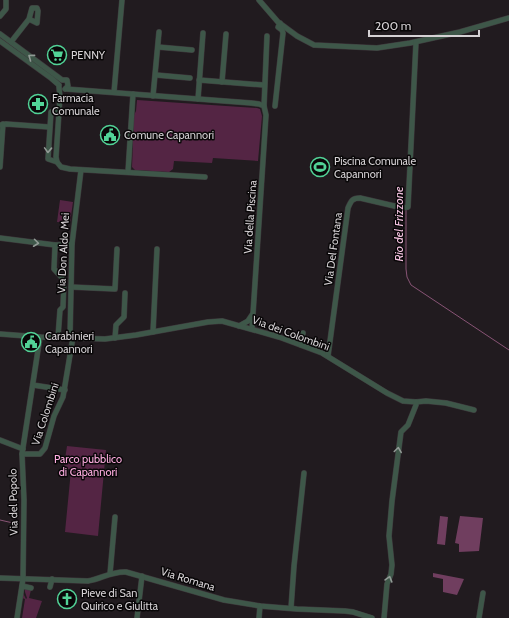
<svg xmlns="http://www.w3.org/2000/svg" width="509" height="618" font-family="Cabin,sans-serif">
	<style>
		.green { fill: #542544 }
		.forest { fill: #703e5f }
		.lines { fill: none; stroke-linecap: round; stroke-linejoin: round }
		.stream { stroke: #885475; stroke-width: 1 }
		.minor-casing { stroke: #3e383c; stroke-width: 6 }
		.minor { stroke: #3e5749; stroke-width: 5 }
		.oneway { stroke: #919a95 }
		.labels { text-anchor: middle; stroke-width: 3; stroke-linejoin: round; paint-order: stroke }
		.poi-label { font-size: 11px; fill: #d5d1d4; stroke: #090708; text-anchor: start }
		.street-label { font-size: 11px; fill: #d5d1d4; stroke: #090708 }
		.park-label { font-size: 11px; fill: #ffaee1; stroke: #090708 }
		.water-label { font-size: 12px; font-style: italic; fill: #f6c4e2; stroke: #090708 }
	</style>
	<rect width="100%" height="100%" fill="#211b1f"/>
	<g class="green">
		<polygon points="137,100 257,108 260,109 262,116 258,161 213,158 212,163 174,161 173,169 169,172 135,170 132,167 134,115 136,111"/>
		<polygon points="60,200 73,202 70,223 57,222"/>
		<polygon points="67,446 106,450 98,536 65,532 71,470 65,468 64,466"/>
		<polygon points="25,588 31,590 29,598 42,601 36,618 22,618 25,599 22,598 23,593 26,599 27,598 25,592"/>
	</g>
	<g class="forest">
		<polygon points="440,516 448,517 445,545 437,544"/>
		<polygon points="460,516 483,518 479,551 459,552 459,544 455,543"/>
		<polygon points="433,573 464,579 457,595 443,592 443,579 433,577"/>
	</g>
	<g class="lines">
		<g class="stream">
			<polyline points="406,209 406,269 407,277 411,285 509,350"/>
			<polyline points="0,520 13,523"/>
		</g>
		<g class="minor-casing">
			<g id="minor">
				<polyline points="259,0 278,22 297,36 314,45 377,48 410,43 460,32 509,18"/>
				<polyline points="0,16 6,9 6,0"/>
				<polyline points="0,34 62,80 67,80 68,86 65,89"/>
				<polyline points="0,41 51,78 59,85"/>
				<polyline points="11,42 29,19 32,8 37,8 38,11 37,23 29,19"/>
				<polyline points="158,47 192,50"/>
				<polyline points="156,75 190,78"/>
				<polyline points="199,80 264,85"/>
				<polyline points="222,82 226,34"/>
				<polyline points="59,87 60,97 56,157 57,162 61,167 70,169 205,177"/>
				<polyline points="66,89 251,103 259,104 264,106"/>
				<polyline points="114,92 122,0"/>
				<polyline points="153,96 159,32"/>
				<polyline points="198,99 203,33"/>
				<polyline points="275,106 283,33 282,30 278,27 280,23"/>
				<polyline points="0,125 6,124 49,127"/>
				<polyline points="57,162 48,159 51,112 59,111"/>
				<polyline points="0,167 3,124"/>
				<polyline points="128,172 133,94"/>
				<polyline points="0,238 55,245 72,244"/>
				<polyline points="55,245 54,269 64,280 63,307 60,310 58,337"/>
				<polyline points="71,287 115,289 117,249"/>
				<polyline points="239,326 248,321 252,315"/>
				<polyline points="252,329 266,115 264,106 267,36"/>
				<polyline points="153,332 157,249"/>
				<polyline points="0,334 40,337 105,339 136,335 208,322 222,321 279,337 322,353 387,393 403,401 416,402 426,401 446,403 474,410"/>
				<polyline points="70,337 72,244 81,170"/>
				<polyline points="115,338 116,325 124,317 125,293"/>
				<polyline points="301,345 303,333"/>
				<path d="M328,356l20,-148c3,-7 4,-10 12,-10l43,10 5,-1 8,-165"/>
				<polyline points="33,385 65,390"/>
				<polyline points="0,440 23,449"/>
				<polyline points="22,454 40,454 45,448 54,416 63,397 73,337"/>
				<polyline points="110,574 115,517"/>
				<path d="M0,578l88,3c13,-2 24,-10 38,-9l98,28 36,6 37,3 48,2 8,1 19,6"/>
				<polyline points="22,586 31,588"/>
				<polyline points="50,587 52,579"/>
				<polyline points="291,608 294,566 304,473"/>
				<polyline points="17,618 23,579 24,500 22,454 40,337"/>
				<polyline points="137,618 142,576"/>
				<polyline points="259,618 260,606"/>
				<polyline points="384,618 387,584 391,574 392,565 389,536 392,501 401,432 408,425 416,405 416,402"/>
				<polyline points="479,618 483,593"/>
			</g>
		</g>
		<use href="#minor" class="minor"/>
	</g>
	<defs><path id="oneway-chevron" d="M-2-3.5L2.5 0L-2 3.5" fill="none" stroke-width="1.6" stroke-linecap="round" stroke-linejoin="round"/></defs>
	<g class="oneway">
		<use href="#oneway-chevron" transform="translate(31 57) rotate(-144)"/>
		<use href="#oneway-chevron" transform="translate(48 150) rotate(92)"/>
		<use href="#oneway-chevron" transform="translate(36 243) rotate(7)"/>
		<use href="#oneway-chevron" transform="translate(398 450) rotate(-82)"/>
		<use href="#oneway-chevron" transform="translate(389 579) rotate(-74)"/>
	</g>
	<defs>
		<g id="supermarket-ring" transform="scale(1)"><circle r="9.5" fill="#090708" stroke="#52d397" stroke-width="1.5"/><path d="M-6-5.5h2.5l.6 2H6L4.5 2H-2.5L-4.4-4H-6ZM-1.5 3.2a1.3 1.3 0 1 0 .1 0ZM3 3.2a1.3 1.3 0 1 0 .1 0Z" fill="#52d397"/></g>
		<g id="pharmacy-ring" transform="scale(1)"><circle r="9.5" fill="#090708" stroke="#52d397" stroke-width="1.5"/><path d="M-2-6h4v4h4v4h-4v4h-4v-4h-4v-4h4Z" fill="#52d397"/></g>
		<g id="civic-ring" transform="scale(1)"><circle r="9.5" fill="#090708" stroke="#52d397" stroke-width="1.5"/><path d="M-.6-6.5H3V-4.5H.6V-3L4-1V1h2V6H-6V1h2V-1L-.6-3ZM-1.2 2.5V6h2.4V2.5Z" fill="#52d397"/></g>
		<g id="stadium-ring" transform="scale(1)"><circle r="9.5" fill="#090708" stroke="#52d397" stroke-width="1.5"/><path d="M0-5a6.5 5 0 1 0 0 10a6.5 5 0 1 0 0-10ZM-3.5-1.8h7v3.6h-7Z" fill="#52d397"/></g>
		<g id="church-ring" transform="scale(1)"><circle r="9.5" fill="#090708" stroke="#52d397" stroke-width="1.5"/><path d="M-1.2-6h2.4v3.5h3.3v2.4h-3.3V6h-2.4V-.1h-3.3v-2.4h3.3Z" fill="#52d397"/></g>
	</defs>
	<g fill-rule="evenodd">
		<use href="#supermarket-ring" x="57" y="55"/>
		<use href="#pharmacy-ring" x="38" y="104"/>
		<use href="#civic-ring" x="110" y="135"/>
		<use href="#stadium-ring" x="320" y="167"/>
		<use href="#civic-ring" x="31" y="342"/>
		<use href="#church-ring" x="67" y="599"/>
	</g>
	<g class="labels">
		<g class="poi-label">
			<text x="71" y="59">PENNY</text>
			<text x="52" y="102">Farmacia<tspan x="52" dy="13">Comunale</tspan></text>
			<text x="124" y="139">Comune Capannori</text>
			<text x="334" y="165">Piscina Comunale<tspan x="334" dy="13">Capannori</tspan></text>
			<text x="45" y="340">Carabinieri<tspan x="45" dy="13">Capannori</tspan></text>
			<text x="81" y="597">Pieve di San<tspan x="81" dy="13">Quirico e Giulitta</tspan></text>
		</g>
		<g class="street-label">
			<text transform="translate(250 217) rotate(-86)" y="4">Via della Piscina</text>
			<text transform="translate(333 249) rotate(-82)" y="4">Via Del Fontana</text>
			<text transform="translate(63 253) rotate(-87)" y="4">Via Don Aldo Mei</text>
			<text transform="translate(291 333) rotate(20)" y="4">Via dei Colombini</text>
			<text transform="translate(45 414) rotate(-72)" y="4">Via Colombini</text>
			<text transform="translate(13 502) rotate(-91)" y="4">Via del Popolo</text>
			<text transform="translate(188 579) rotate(17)" y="4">Via Romana</text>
		</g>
		<g class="park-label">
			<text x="88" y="463">Parco pubblico<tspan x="88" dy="13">di Capannori</tspan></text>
		</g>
		<g class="water-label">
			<text transform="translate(399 224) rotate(-90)" y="4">Rio del Frizzone</text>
		</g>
	</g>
	<path d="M369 30v6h110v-6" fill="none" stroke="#d5d1d4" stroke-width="2"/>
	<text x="375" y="30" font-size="12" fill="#d5d1d4" stroke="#090708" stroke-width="3" paint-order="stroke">200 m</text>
</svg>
